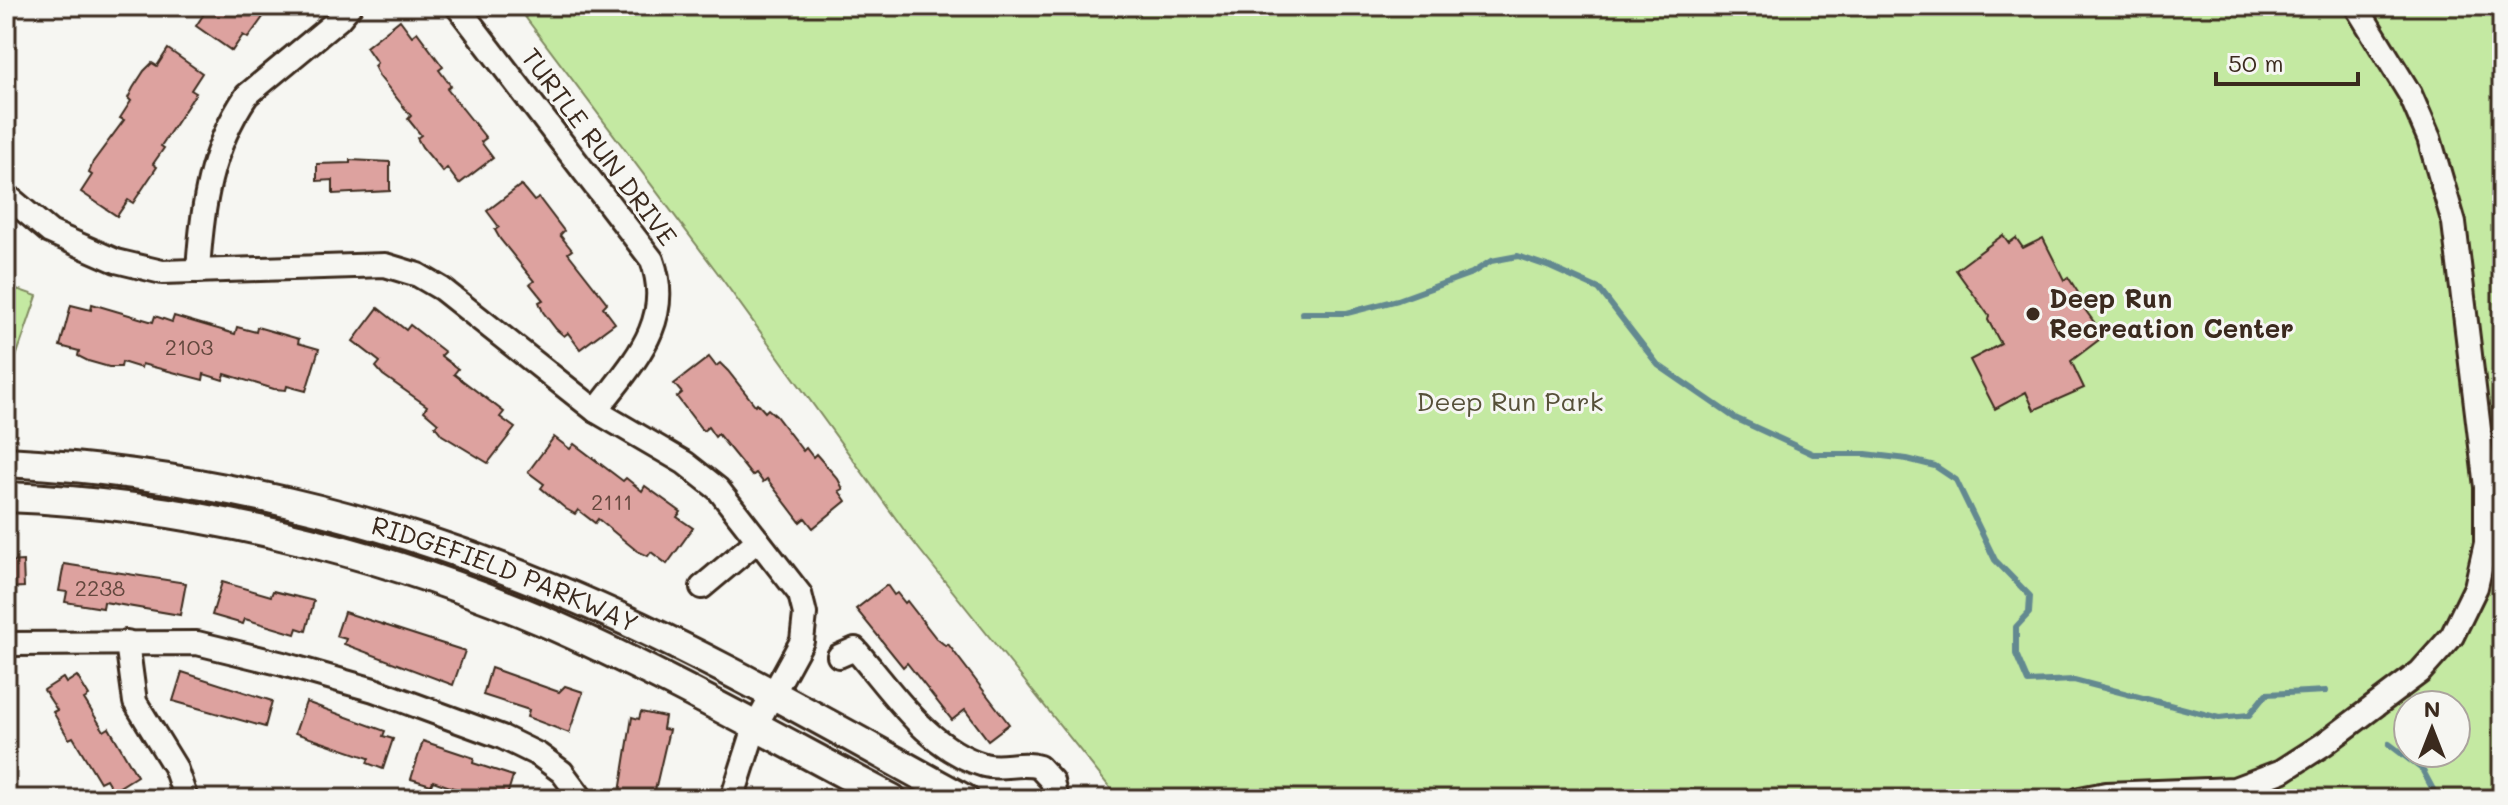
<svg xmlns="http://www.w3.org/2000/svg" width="2508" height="805" font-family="Mali,sans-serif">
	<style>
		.green { fill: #c4e9a2; stroke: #808a60; stroke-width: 2; fill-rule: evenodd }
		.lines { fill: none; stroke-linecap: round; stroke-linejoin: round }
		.stream { stroke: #638990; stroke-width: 6 }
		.building { fill: #dda29f; stroke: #3b2a1e; stroke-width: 2 }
		.minor-casing { stroke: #3b2a1e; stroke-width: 28 }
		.major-casing { stroke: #3b2a1e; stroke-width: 34 }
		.minor { stroke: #f6f6f2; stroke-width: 22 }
		.major { stroke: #f6f6f2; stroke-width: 28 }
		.poi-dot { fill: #3b2a1e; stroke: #f6f6f2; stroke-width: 3 }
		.labels { text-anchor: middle; stroke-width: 6; stroke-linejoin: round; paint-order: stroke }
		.number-label { font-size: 22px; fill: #64483e }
		.street-label { font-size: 26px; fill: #3b2a1e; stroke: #f6f6f2 }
		.poi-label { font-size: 26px; font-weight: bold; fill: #3b2a1e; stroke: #f6f6f2; text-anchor: start }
		.park-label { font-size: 26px; fill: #565038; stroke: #f6f6f2 }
	</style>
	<rect width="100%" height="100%" fill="#f6f6f2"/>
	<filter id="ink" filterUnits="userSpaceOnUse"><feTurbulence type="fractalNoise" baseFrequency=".0125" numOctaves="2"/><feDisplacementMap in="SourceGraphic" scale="16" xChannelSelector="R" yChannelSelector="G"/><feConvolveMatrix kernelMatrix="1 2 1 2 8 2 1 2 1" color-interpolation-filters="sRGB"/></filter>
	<g filter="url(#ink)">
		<g class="green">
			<path d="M517,6h1985v793h-1383l-212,-265 -190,-262zM2408,705h48v48h-48z"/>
			<polygon points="8,286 37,296 15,360 6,356"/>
		</g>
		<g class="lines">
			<g class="stream">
				<polyline points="1302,313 1347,313 1398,300 1472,273 1491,261 1518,256 1550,267 1599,289 1658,365 1735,418 1813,454 1866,454 1907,459 1935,466 1956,480 1995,560 2030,596 2029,613 2016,627 2016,654 2028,682 2074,680 2219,718 2249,715 2266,694 2326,691"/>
				<polyline points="2389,744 2422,769 2438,799"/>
			</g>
		</g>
		<g class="building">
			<polygon points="209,6 271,6 248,38 243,35 232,51 196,26"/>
			<polygon points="400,20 412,36 417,32 443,67 439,70 451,86 447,89 486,138 481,142 493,158 459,184 447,168 443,172 422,147 417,138 421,135 408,119 411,116 379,76 374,66 377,63 366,47"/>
			<polygon points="168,49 202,73 191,90 196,93 161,146 164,148 153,164 157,167 133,203 128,200 117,216 81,192 92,175 89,173 93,162 124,120 120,118 131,101 128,98 133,88 144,71 152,63 157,66"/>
			<polygon points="350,160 390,162 390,191 333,194 333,180 317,181 317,164 350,163"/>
			<polygon points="521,185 534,201 539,198 564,231 560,235 572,250 568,253 607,303 603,307 615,323 580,349 568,333 564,336 556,329 543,312 539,302 543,300 530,284 534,281 500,239 495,230 499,227 487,211"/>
			<polygon points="2003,235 2009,243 2016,238 2023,248 2043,238 2064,280 2068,277 2079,294 2076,297 2104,336 2071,361 2084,388 2034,410 2026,392 1995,409 1970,360 2001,344 1988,320 1989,316 1956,270"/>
			<polygon points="92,304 153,322 155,316 172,322 174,316 235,334 237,327 256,332 257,327 299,339 298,343 319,349 306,391 287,386 286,390 274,389 225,374 223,380 204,374 203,380 142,364 141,368 122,362 121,367 109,367 88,361 78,356 79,351 60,346 71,305 91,310"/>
			<polygon points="378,308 406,330 410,325 445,352 441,356 458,369 454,374 504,412 500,417 515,428 488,463 442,435 435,426 438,423 424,411 427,406 383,375 376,367 380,362 353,341"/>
			<polygon points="709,357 716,366 720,363 728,371 755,405 757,403 765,412 768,409 776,416 803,451 806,448 813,457 816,454 838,479 843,489 839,491 846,501 813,528 805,518 800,522 767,479 763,482 756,473 752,476 718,434 715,437 708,427 703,431 677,397 682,393 674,384"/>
			<polygon points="554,437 570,449 574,444 623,481 626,478 642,491 645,486 681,512 677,517 693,528 667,564 651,552 648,556 637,551 598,519 595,523 578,510 575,514 566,509 541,488 544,484 528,472"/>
			<polygon points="23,561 24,587 6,588 6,562"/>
			<polygon points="64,564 186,583 180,615 104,602 103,608 65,602 67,592 59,591"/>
			<polygon points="222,582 271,596 273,591 314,601 306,631 297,628 295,634 245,619 243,624 212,615"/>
			<polygon points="887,585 894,595 897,593 905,603 907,601 936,638 946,646 948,644 1009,724 988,740 965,710 952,720 907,663 903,667 856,609"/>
			<polygon points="344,612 465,651 453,685 344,644 346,639 336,636"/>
			<polygon points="491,668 559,692 565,686 583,692 569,733 527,717 529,710 483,695"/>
			<polygon points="182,672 272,701 265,727 173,701"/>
			<polygon points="77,676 89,696 84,699 104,731 109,728 137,776 113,791 106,779 100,782 73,737 69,739 53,712 57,710 44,690 63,678 66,683"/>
			<polygon points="306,702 385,731 383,736 393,739 383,769 367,763 369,758 295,733"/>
			<polygon points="641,712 665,717 663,729 669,730 653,799 629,799 630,793 620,792 632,717 639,719"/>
			<polygon points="423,741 474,758 473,763 513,776 506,799 485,799 433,781 431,785 411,779"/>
		</g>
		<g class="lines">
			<g class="minor-casing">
				<g id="minor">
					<path d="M457,6l195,254c23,63 -21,104 -56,151"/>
					<polyline points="6,195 50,232 116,261 162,272 385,265 418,275 442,289 596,411 685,463 718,489 800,594 805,614 802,641 755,727 732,799"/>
					<path d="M198,271c4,-64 12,-122 49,-176l92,-76 11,-13"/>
					<polyline points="702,587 758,540"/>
					<polyline points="127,642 135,702 175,767 186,799"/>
					<polyline points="6,644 197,643 283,664 374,690 502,737 539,755 562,772 582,799"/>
					<path d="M839,656l16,-7c36,41 73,100 129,116 18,5 37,-4 55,2l13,14 4,18"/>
					<polyline points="2080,799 2106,794 2234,789 2282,771 2324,744 2420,672 2452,636 2476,587 2486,543 2486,487 2454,223 2429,138 2410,94 2356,6"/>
				</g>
			</g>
			<g class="major-casing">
				<g id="major">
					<path id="s1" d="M6,462c189,10 379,55 553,129 140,58 273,136 405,208"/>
					<path d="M6,497c181,7 368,52 535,123 120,52 235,118 351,179"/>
				</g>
			</g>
			<use href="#minor" class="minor"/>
			<use href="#major" class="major"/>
		</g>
	</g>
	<circle class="poi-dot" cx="2033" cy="314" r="8"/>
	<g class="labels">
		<g class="number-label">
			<text x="189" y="355">2103</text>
			<text x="612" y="510">2111</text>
			<text x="100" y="596">2238</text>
		</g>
		<g class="street-label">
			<text transform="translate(599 147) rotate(53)" y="9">TURTLE RUN DRIVE</text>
			<text dy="9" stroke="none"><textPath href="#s1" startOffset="514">RIDGEFIELD PARKWAY</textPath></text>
		</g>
		<g class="poi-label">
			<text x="2049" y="308">Deep Run<tspan x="2049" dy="30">Recreation Center</tspan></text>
		</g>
		<g class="park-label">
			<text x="1510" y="411">Deep Run Park</text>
		</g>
	</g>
	<rect width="2508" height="805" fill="none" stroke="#f6f6f2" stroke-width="32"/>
	<rect x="16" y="16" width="2476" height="773" fill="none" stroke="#3b2a1e" stroke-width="3" filter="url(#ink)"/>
	<g transform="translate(2432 729)"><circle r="38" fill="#f6f6f2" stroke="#aba49d" stroke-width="2"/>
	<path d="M0-6L14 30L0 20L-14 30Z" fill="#3b2a1e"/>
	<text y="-12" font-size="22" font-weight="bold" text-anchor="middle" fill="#3b2a1e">N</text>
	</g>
	<path d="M2216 72v12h142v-12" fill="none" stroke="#3b2a1e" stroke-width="4"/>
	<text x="2228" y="72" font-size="24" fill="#3b2a1e" stroke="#f6f6f2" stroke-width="6" paint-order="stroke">50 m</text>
</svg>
